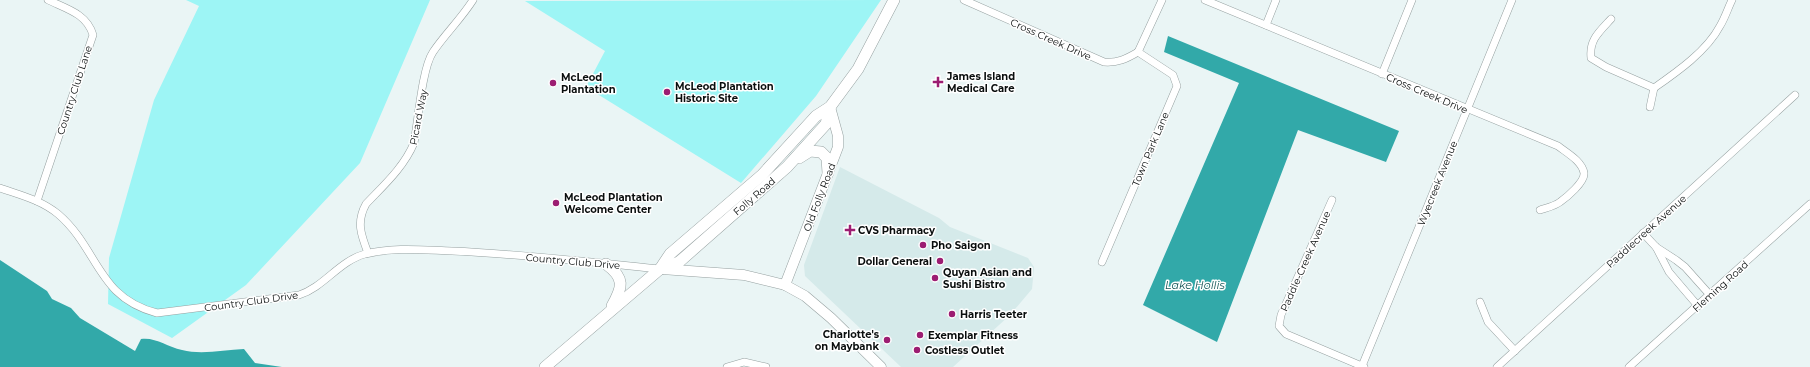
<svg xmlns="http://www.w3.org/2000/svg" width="1810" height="367" font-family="Montserrat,sans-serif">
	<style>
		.built { fill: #d5eaea }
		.green { fill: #9df5f5 }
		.water { fill: #32a9a9 }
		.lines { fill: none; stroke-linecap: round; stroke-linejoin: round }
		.street-casing { stroke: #95a0a0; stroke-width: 8 }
		.secondary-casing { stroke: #95a0a0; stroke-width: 11 }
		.primary-casing { stroke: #95a0a0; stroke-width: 12 }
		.street { stroke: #fff; stroke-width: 7 }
		.secondary { stroke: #fff; stroke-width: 10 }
		.primary { stroke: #fff; stroke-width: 11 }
		.poi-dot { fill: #9c1d72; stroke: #fff; stroke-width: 1.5 }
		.labels { text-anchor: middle; stroke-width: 3; stroke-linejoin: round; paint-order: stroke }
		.street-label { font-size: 10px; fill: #0a0e0e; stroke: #fff }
		.poi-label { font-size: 10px; font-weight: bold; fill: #0a0e0e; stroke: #fff; text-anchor: start }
		.water-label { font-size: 11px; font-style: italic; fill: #155657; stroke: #fff }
	</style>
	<rect width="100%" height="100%" fill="#eaf5f5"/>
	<polygon class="built" points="840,167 939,218 950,227 1028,258 1034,267 1032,289 1010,315 953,367 901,367 805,276 804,265"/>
	<g class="green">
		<polygon points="186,0 430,0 360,163 246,285 172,338 108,304 109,258 154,100 199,6"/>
		<polygon points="881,0 816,96 741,183 586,87 605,51 525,1"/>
	</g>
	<g class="water">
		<polygon points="1168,36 1399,131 1386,162 1298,130 1217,342 1143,305 1239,83 1164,52"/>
		<path d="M0,260l47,31 5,8 19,9 9,10 55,33 6,-12c15,-2 26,8 41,11 19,5 42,0 62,-1l11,14 27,4h-282z"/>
	</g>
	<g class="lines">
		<g class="street-casing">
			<g id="street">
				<path d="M964,0l140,62c14,1 22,-3 34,-10"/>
				<path d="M1205,0l353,146c9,7 24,15 26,27 1,9 -17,24 -24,29 -5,4 -14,6 -20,8"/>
				<path d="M1611,19c-12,13 -22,21 -20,39l15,9 48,21c23,-16 53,-37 66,-62 5,-8 8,-18 12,-26"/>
				<polyline points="1266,25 1276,0"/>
				<polyline points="1138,52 1162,0"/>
				<polyline points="1382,74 1412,0"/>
				<polyline points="1650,107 1654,88"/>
				<path d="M0,188c20,7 41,12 58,26 41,35 39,84 99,99l142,-18c25,-8 40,-34 66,-41 29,-7 57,-4 87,-3 69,3 139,11 208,18"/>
				<polyline points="1332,200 1281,315 1279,326 1286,334 1364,367"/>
				<path d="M37,201l56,-166c-6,-21 -26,-26 -45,-35"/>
				<polyline points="1643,233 1656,247 1676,260 1685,267 1710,295"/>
				<polyline points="1656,247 1669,272 1698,306"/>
				<path d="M368,253c-7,-18 -12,-31 -2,-49 18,-19 38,-37 48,-61 4,-21 8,-75 19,-91 12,-18 28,-33 40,-52"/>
				<polyline points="1102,262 1177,86 1173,75 1138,52"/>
				<polyline points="1480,302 1488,322 1515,351"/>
				<polyline points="1362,366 1512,0"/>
				<polyline points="727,367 744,362 766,367"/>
				<polyline points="1497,367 1795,95"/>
				<polyline points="1629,367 1810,204"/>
			</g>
		</g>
		<g class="secondary-casing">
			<g id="secondary">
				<polyline points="662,269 744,275 785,285 805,296 831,318 881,367"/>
				<polyline points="785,285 838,147 838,136 830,107"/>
			</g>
		</g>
		<g class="primary-casing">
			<g id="primary">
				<polyline points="799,158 810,151 821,152 827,158 828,173"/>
				<path d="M606,264c19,14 17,23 6,42"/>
				<polyline points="660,269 679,262 787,167 826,124 830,107"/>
				<polyline points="545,367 660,269 670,254 762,175 816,116 830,107 858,69 894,0"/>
			</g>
		</g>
		<use href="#street" class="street"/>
		<use href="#secondary" class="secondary"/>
		<use href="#primary" class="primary"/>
	</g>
	<g class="poi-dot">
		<path d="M936 76h4v4h4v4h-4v4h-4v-4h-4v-4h4z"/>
		<circle cx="553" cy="83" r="4"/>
		<circle cx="667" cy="92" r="4"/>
		<circle cx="556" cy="203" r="4"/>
		<path d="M848 224h4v4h4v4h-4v4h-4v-4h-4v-4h4z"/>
		<circle cx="923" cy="245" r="4"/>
		<circle cx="940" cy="261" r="4"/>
		<circle cx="935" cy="278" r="4"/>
		<circle cx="952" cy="314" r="4"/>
		<circle cx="920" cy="335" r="4"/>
		<circle cx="887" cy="340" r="4"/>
		<circle cx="917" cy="350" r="4"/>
	</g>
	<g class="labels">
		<g class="street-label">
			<text transform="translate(1051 39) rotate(24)" y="4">Cross Creek Drive</text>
			<text transform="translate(74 90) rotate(-72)" y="4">Country Club Lane</text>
			<text transform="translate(1427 93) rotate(23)" y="4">Cross Creek Drive</text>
			<text transform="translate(418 117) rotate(-79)" y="4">Picard Way</text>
			<text transform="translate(1150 149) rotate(-67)" y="4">Town Park Lane</text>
			<text transform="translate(1437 183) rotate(-68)" y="4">Wyecreek Avenue</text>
			<text transform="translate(754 196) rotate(-41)" y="4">Folly Road</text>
			<text transform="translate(819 197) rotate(-69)" y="4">Old Folly Road</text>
			<text transform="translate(1646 231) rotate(-42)" y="4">Paddlecreek Avenue</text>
			<text transform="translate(573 261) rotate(5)" y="4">Country Club Drive</text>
			<text transform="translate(1305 261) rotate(-66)" y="4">Paddle-Creek Avenue</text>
			<text transform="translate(1720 286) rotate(-42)" y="4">Fleming Road</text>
			<text transform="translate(251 301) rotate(-8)" y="4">Country Club Drive</text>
		</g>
		<g class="poi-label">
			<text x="947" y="80">James Island<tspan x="947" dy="12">Medical Care</tspan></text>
			<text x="561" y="81">McLeod<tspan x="561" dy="12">Plantation</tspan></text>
			<text x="675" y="90">McLeod Plantation<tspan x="675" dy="12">Historic Site</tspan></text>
			<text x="564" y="201">McLeod Plantation<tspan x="564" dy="12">Welcome Center</tspan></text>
			<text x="858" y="234">CVS Pharmacy</text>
			<text x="931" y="249">Pho Saigon</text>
			<text x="932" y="265" text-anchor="end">Dollar General</text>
			<text x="943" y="276">Quyan Asian and<tspan x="943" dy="12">Sushi Bistro</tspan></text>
			<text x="960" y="318">Harris Teeter</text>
			<text x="879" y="338" text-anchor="end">Charlotte's<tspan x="879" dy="12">on Maybank</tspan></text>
			<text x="928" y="339">Exemplar Fitness</text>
			<text x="925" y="354">Costless Outlet</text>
		</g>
		<g class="water-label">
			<text x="1195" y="289">Lake Hollis</text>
		</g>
	</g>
</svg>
